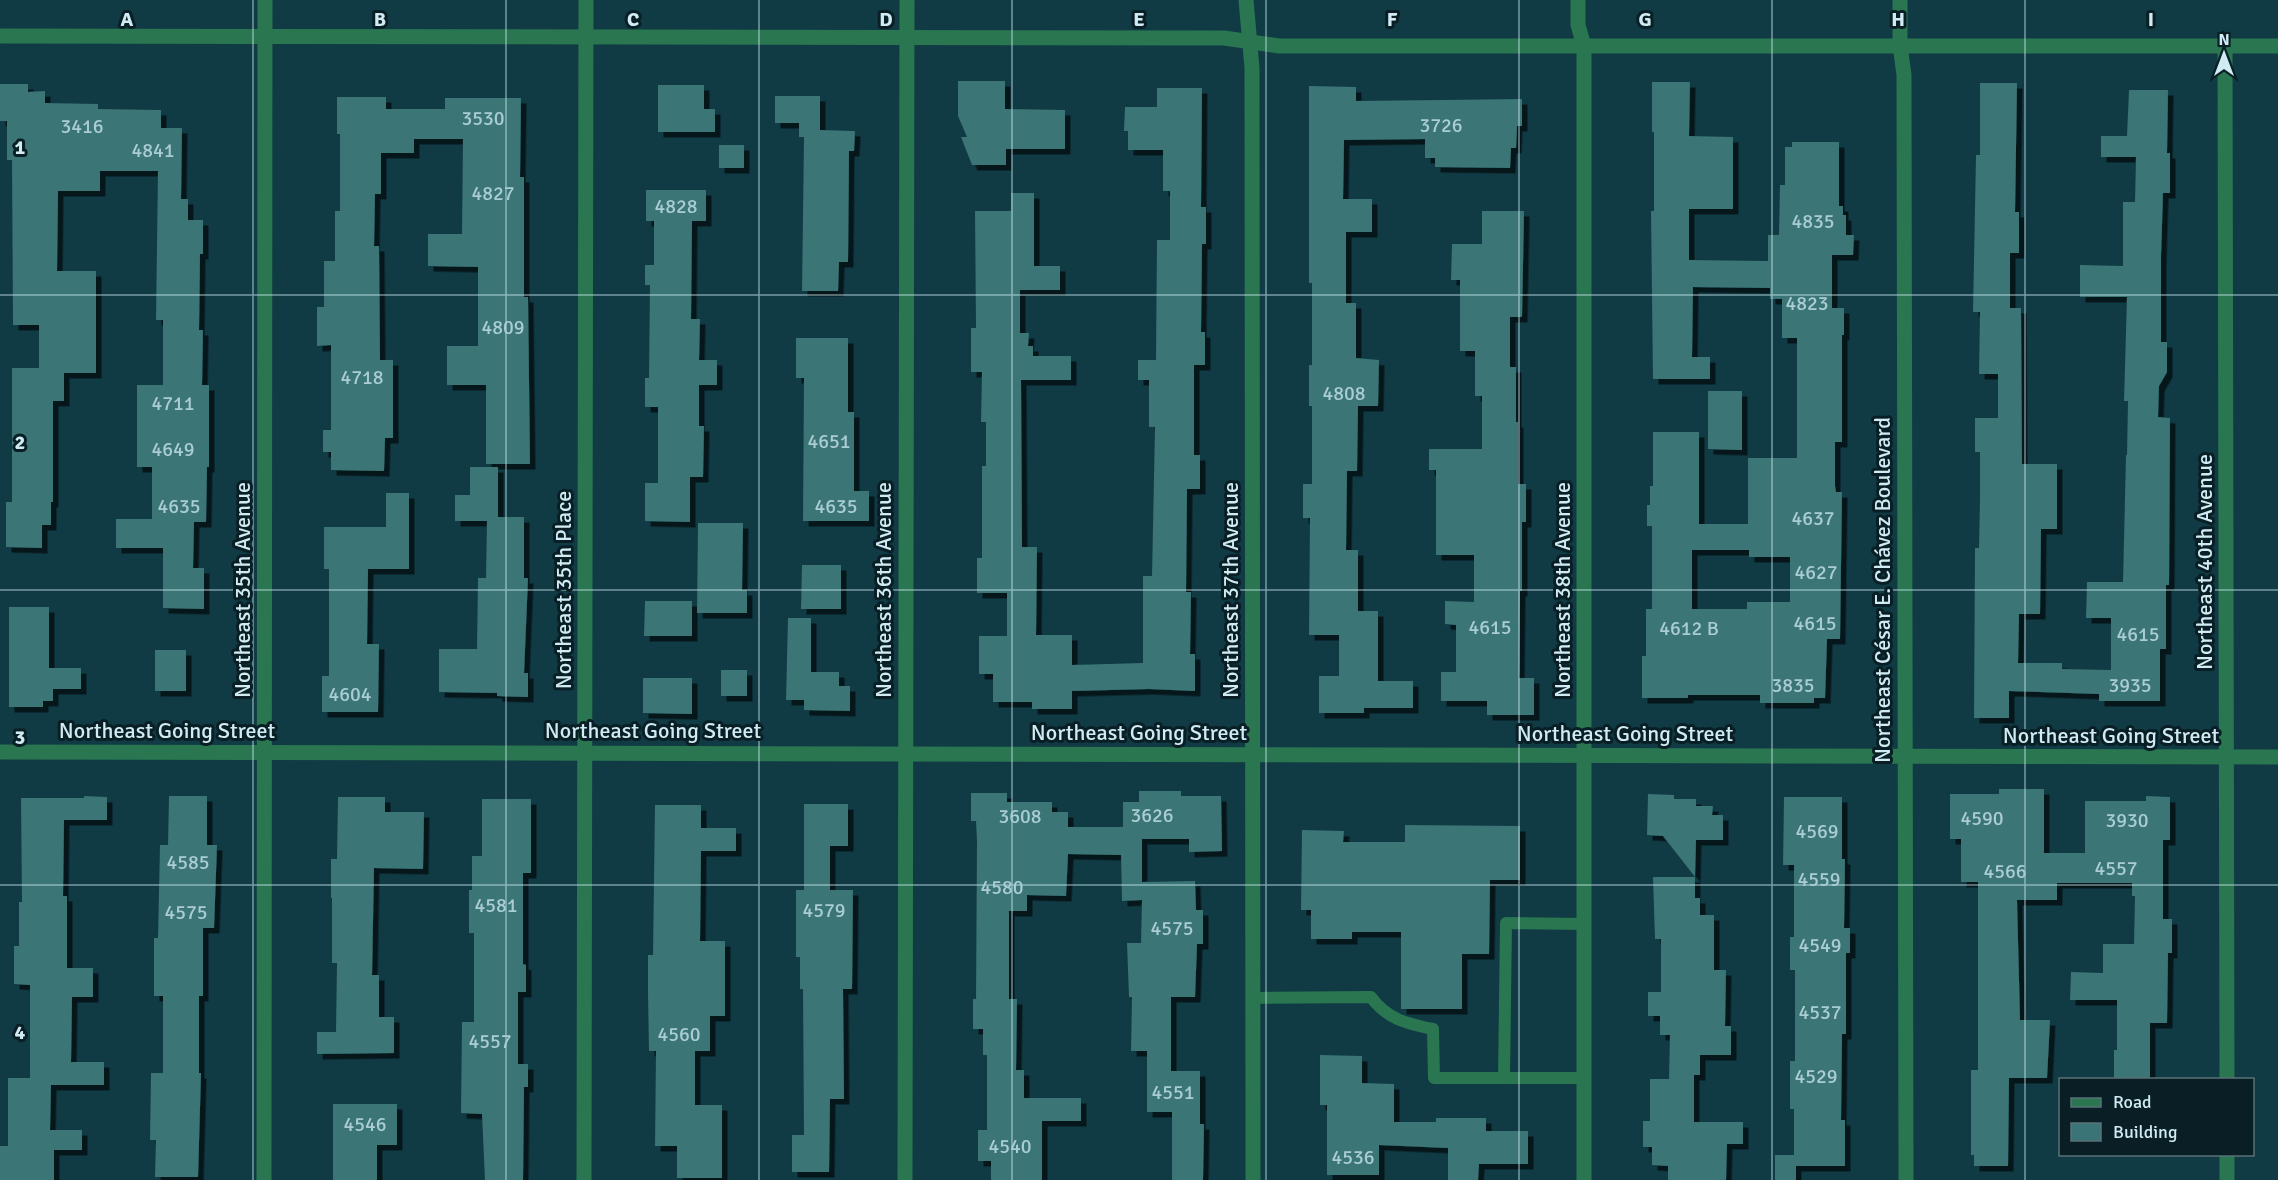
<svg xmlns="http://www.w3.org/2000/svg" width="2278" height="1180" font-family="Signika,sans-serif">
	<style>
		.building { fill: #3a7476; fill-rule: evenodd; filter: url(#shadow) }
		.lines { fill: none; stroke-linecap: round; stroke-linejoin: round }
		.lane { stroke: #297650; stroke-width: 12 }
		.street { stroke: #297650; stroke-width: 15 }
		.grid { fill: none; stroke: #d0ebf3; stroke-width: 1.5; stroke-opacity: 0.55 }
		.labels { text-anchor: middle; stroke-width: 6; stroke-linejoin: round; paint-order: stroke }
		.number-label { font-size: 20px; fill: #aacdd4 }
		.street-label { font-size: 22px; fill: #d0ebf3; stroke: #091f25 }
		.grid-label { font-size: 20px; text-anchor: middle; font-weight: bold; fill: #d0ebf3; stroke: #091f25; stroke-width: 6; stroke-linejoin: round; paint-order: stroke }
	</style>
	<defs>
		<filter id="shadow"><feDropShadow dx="5.5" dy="5.5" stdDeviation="0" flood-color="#0009"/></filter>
	</defs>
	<rect width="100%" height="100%" fill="#103a44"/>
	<g class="building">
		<polygon points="958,81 1005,81 1005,109 1065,110 1065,149 1006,149 1006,165 972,165 961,137 967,137 958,116"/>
		<path d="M1652,82h38l-1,54 44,1v72h-44v51l79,1v-26h11l1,-50h5v-38h7v-5h47v64h4v9h3v20h8l-1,20h-21v53h12v27h-2v107h-7v44l1,6h6l-2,147h-13l-2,59h-11v5h-54v-8h-72v3h-46v-42h4v-47h6v-83h-5v-21h3v-19h3v-54h46v92h49v-66h49v-120h-15v-39h-12v-11l-77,-1 -1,70h18v22h-57l-2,-168h3v-79h-2zM1692,550h57v7h41v45h-43v7h-55z"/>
		<polygon points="1980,83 2017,83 2015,212 2019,212 2019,253 2010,253 2010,308 2021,308 2022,464 2057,464 2057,529 2041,529 2040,614 2019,614 2018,663 2062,663 2062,669 2111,670 2111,618 2086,618 2087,582 2123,582 2126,455 2127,455 2128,401 2124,401 2127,297 2080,297 2080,265 2123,266 2123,202 2135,202 2136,157 2101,157 2101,136 2127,136 2129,90 2168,90 2167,153 2170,153 2170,193 2163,193 2161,256 2161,342 2167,342 2167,372 2159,386 2158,417 2170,418 2169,585 2166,585 2166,649 2160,649 2160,701 2099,701 2099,694 2009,691 2009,718 1974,718 1975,548 1979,548 1980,499 1980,452 1975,452 1975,418 1998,418 1998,374 1979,374 1980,312 1973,312 1976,155 1980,155"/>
		<polygon points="0,84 28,84 28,92 45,91 45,103 98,104 98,109 161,110 161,128 182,128 181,199 188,199 188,220 203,220 203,254 200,254 199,330 203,330 202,385 209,385 209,467 207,467 206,522 194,522 193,568 204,568 204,609 163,608 163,548 116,548 116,519 152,519 152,467 137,467 137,385 163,385 163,320 156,320 158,171 100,171 100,191 58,191 57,271 96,271 96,373 64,373 64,401 53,401 53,502 51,502 51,525 42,525 42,548 6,547 6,502 12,502 12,368 39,368 39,325 13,325 12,160 7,160 7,121 0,121"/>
		<polygon points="658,85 704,85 704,109 715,109 715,132 658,132"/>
		<polygon points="1309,86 1356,87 1356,101 1522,99 1522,126 1517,126 1516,148 1511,148 1510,168 1435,167 1435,158 1425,158 1425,139 1344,140 1343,199 1372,199 1372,232 1346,232 1346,303 1356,303 1356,358 1379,360 1378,406 1358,406 1357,471 1347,471 1346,550 1358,550 1358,611 1378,611 1378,681 1413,681 1413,708 1364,708 1364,713 1319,713 1319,676 1339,676 1339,635 1309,635 1310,518 1303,518 1303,484 1312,484 1312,406 1309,406 1309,365 1312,365 1312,283 1309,283"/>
		<polygon points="1157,88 1202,88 1201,207 1206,207 1206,244 1202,244 1201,332 1205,332 1205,365 1194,365 1194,455 1200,455 1200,489 1187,489 1186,592 1191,592 1190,654 1195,654 1195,691 1149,689 1072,691 1072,709 1032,709 1032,702 993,702 993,674 979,674 979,636 1007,636 1007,593 977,593 977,558 982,558 982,466 986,466 986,422 981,422 982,372 971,372 971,328 976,328 975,211 1011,211 1011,193 1034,193 1034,266 1060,266 1060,290 1020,290 1020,333 1029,333 1028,346 1033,346 1033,356 1071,356 1071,380 1021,380 1022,547 1037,547 1036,635 1072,635 1072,665 1143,663 1143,576 1152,576 1155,427 1149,427 1149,380 1138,380 1138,360 1156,360 1157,240 1170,240 1170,191 1163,191 1163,150 1128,150 1128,131 1124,131 1125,107 1157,107"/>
		<polygon points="775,96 820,96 820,130 855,131 854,151 849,151 848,262 839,262 838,291 802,291 804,137 799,137 799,123 775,123"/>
		<polygon points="337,97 386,97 386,109 445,109 445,98 521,98 520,177 524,177 524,297 528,297 530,464 486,464 486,385 447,385 447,346 478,346 478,267 428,266 428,234 462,234 463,139 414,139 414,153 381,153 381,194 375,194 374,246 379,246 380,360 393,360 393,438 385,438 384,471 331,470 331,452 323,452 323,430 331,430 331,345 317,346 317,307 324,307 324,261 335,261 335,211 340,211 340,134 337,134"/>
		<rect x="719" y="145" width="25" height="23"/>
		<polygon points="646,190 706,190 706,221 692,221 691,319 700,319 699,360 717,360 717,385 699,385 699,426 704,426 703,477 690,477 690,522 645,521 645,483 658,483 658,407 645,407 645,378 649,378 650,285 645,285 645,265 654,265 654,221 646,221"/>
		<polygon points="1482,211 1524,211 1522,317 1510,317 1510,367 1516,367 1516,422 1518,422 1518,484 1526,484 1526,522 1522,522 1522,591 1520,591 1519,678 1534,678 1534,715 1487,715 1487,701 1441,701 1441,672 1456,672 1456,625 1445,624 1445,601 1474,602 1474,555 1436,555 1436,470 1429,470 1429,449 1482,449 1482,396 1475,396 1475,351 1460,351 1460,280 1451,280 1452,244 1482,244"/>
		<polygon points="796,338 848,338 848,412 854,412 854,491 869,491 869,521 803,521 804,378 796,378"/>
		<polygon points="1708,391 1742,391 1742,450 1708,449"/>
		<polygon points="470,467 498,467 498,517 524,517 524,578 528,578 524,673 528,673 528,697 497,696 497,693 439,692 439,649 477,649 478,578 486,578 487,521 455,521 455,495 470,495"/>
		<polygon points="386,493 409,493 409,569 368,569 367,644 379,644 378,712 322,712 322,676 329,676 329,569 324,569 324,527 386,527"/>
		<polygon points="698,523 743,523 742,590 747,590 747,613 697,613"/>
		<polygon points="802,565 841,565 841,609 801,609"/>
		<polygon points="645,601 692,601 692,636 644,636"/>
		<polygon points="9,607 49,607 49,668 81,668 81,689 53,689 53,701 43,701 43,707 9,707"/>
		<polygon points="788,618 811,618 811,672 839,672 839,686 850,686 850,711 804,710 804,700 786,700"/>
		<rect x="155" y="650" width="31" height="41"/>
		<rect x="721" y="670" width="26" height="26"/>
		<polygon points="643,678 692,678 692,714 643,713"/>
		<polygon points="1999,789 2044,789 2044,853 2085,853 2085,801 2146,801 2146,796 2170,797 2170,840 2163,840 2163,919 2172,919 2172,953 2168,953 2167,1023 2150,1023 2150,1080 2114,1080 2114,1050 2117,1050 2117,1000 2070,1000 2071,972 2103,973 2103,944 2134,944 2135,896 2132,896 2132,883 2057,883 2057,900 2017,900 2020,1020 2050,1020 2047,1078 2009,1078 2008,1166 1974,1166 1974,1155 1971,1155 1971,1070 1978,1070 1978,882 1961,882 1961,839 1950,839 1950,794 1999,794"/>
		<polygon points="1139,791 1181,791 1181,796 1221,796 1222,851 1189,852 1189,839 1142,839 1142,885 1142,882 1195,881 1196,910 1203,910 1203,944 1197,944 1195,997 1171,997 1171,1071 1200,1071 1200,1124 1204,1124 1203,1180 1172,1180 1172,1112 1147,1112 1147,1051 1131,1051 1132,997 1129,997 1127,943 1141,943 1142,900 1122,901 1121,855 1068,854 1066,896 1027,895 1027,911 1009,911 1009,999 1017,999 1016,1070 1024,1070 1024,1098 1081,1098 1081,1121 1042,1121 1042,1180 991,1180 991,1161 978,1161 978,1130 987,1130 987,1055 983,1055 983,1029 973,1029 973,999 976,999 977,841 976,821 971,821 971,793 1007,793 1007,802 1052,802 1052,812 1068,812 1068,827 1123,827 1123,802 1139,802"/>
		<polygon points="1648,794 1674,795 1674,799 1696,799 1696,806 1713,806 1712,815 1723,815 1723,840 1696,840 1695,877 1663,836 1647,835"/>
		<polygon points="84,796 107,797 107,820 64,820 63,896 67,896 67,968 93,968 93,997 72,997 71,1062 104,1062 104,1085 51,1085 50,1130 82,1130 82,1150 54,1150 54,1180 0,1180 0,1146 8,1146 8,1078 30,1078 30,985 14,984 14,946 19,946 19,902 22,902 21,798 84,798"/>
		<polygon points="169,796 207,796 207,845 217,845 214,928 203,928 203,996 199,996 199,1073 201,1073 198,1177 155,1177 156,1140 150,1140 151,1073 163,1073 163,996 154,996 154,938 158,938 160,845 168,845"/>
		<polygon points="338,797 385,797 385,812 424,812 423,869 374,868 372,975 379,975 379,1017 394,1017 394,1053 317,1054 317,1032 336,1032 337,963 332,963 332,898 331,898 331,859 337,859"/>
		<polygon points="1784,797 1842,797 1842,859 1845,859 1844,928 1850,928 1850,953 1846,953 1846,1034 1842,1034 1841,1120 1845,1120 1845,1166 1796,1166 1796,1180 1775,1180 1775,1155 1794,1155 1794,1109 1790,1109 1790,1061 1795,1061 1795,970 1790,970 1790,937 1794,937 1794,865 1783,865"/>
		<polygon points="482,799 531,799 531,873 523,873 523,964 526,965 526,992 518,992 518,1064 528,1064 528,1087 524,1087 523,1180 485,1180 482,1114 461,1113 462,1022 474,1022 474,933 469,933 469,890 472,890 472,856 482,856"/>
		<polygon points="804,804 848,804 848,846 830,846 830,890 853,890 852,989 843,989 844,1099 830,1099 829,1172 792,1172 792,1135 804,1135 803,989 800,989 800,957 796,957 796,890 804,890"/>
		<polygon points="655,805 701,805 701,828 736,828 736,851 701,851 700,941 725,941 725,1016 710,1016 710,1051 695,1051 695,1105 722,1105 722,1178 677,1178 677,1146 655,1146 656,1051 649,1051 648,994 648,955 653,955"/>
		<polygon points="1405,825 1520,826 1520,880 1490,880 1489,954 1462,954 1462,1009 1401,1009 1401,932 1352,932 1352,939 1311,939 1311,910 1301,910 1302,830 1344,831 1343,842 1405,842"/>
		<polygon points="1653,877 1695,877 1695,898 1700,898 1700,915 1714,915 1714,970 1726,970 1725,1026 1731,1026 1731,1055 1700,1055 1700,1075 1694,1075 1694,1122 1743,1122 1743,1144 1727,1144 1726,1180 1668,1180 1668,1166 1652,1165 1652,1147 1643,1147 1643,1121 1650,1121 1650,1079 1669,1079 1670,1035 1660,1035 1660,1016 1648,1016 1648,992 1661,992 1661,939 1655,939"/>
		<polygon points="1320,1055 1362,1056 1362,1083 1394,1084 1394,1122 1436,1122 1436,1118 1486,1118 1486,1131 1528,1131 1528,1164 1479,1164 1478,1180 1448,1180 1448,1148 1379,1145 1379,1175 1327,1175 1327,1105 1320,1105"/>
		<polygon points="333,1104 397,1104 397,1145 377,1145 377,1180 333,1180"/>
	</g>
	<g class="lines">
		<g class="lane">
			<path d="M1253,998l118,-1c16,22 36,27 62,32l1,49h150"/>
			<polyline points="1504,1078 1506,923 1585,924"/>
		</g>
		<g class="street">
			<polyline points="1246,0 1252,68 1253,1180"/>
			<polyline points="1578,0 1578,25 1584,46 1584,1180"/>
			<polyline points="1900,0 1900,45 1904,75 1906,1180"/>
			<polyline points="0,36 1224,38 1279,46 2278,46"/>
			<polyline points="2225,45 2227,1080"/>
			<polyline points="0,752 2278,757"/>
			<polyline points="2227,1154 2227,1180"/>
			<polyline points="264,1180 265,0"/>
			<polyline points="584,1180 586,0"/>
			<polyline points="905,1180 907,0"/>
		</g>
	</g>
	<path class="grid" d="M253,0v1180M506,0v1180M759,0v1180M1012,0v1180M1266,0v1180M1519,0v1180M1772,0v1180M2025,0v1180M0,295h2278M0,590h2278M0,885h2278"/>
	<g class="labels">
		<g class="number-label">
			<text x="483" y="125">3530</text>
			<text x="1441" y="132">3726</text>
			<text x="82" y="133">3416</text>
			<text x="153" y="157">4841</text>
			<text x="493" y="200">4827</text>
			<text x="676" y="213">4828</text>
			<text x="1813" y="228">4835</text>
			<text x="1807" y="310">4823</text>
			<text x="503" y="334">4809</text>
			<text x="362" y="384">4718</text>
			<text x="1344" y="400">4808</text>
			<text x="173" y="410">4711</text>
			<text x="829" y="448">4651</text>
			<text x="173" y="456">4649</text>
			<text x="179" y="513">4635</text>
			<text x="836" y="513">4635</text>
			<text x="1813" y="525">4637</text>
			<text x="1816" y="579">4627</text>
			<text x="1815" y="630">4615</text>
			<text x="1490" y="634">4615</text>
			<text x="1689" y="635">4612 B</text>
			<text x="2138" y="641">4615</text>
			<text x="1793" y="692">3835</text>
			<text x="2130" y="692">3935</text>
			<text x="350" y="701">4604</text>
			<text x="1152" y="822">3626</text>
			<text x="1020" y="823">3608</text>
			<text x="1982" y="825">4590</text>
			<text x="2127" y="827">3930</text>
			<text x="1817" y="838">4569</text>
			<text x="188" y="869">4585</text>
			<text x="2116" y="875">4557</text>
			<text x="2005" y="878">4566</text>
			<text x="1819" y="886">4559</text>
			<text x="1002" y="894">4580</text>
			<text x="496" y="912">4581</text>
			<text x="824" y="917">4579</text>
			<text x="186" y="919">4575</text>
			<text x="1172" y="935">4575</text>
			<text x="1820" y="952">4549</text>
			<text x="1820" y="1019">4537</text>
			<text x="679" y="1041">4560</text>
			<text x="490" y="1048">4557</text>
			<text x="1816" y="1083">4529</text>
			<text x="1173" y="1099">4551</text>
			<text x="365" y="1131">4546</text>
			<text x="1010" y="1153">4540</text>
			<text x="1353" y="1164">4536</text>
		</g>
		<g class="street-label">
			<text transform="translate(2204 562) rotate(-90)" y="8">Northeast 40th Avenue</text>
			<text transform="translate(242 590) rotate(-90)" y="8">Northeast 35th Avenue</text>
			<text transform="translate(563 590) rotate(-90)" y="8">Northeast 35th Place</text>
			<text transform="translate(883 590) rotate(-90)" y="8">Northeast 36th Avenue</text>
			<text transform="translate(1230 590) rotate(-90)" y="8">Northeast 37th Avenue</text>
			<text transform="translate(1562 590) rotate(-90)" y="8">Northeast 38th Avenue</text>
			<text transform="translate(1882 590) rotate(-90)" y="8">Northeast César E. Chávez Boulevard</text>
			<text x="167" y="738">Northeast Going Street</text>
			<text x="653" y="738">Northeast Going Street</text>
			<text x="1139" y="740">Northeast Going Street</text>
			<text x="1625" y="741">Northeast Going Street</text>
			<text x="2111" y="743">Northeast Going Street</text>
		</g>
	</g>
	<g class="grid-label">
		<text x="127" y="26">A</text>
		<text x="380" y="26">B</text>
		<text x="633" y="26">C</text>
		<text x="886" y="26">D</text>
		<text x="1139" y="26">E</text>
		<text x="1392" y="26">F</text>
		<text x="1645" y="26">G</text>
		<text x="1898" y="26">H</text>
		<text x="2151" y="26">I</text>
		<text x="20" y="154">1</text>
		<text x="20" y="449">2</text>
		<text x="20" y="744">3</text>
		<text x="20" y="1039">4</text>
	</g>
	<rect x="2059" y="1078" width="195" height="78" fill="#091f25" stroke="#597177" stroke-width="1.5"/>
	<rect x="2071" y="1098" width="30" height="9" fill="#297650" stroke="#597177" stroke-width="1.5"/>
	<text x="2113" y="1108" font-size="18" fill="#d0ebf3">Road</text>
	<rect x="2071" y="1123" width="30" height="18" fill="#3a7476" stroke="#597177" stroke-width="1.5"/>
	<text x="2113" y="1138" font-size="18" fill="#d0ebf3">Building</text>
	<g transform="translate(2224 54)" stroke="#091f25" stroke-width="4.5" paint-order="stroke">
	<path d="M0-4.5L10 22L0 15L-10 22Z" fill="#d0ebf3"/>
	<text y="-9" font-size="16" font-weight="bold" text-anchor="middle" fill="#d0ebf3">N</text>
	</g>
</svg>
